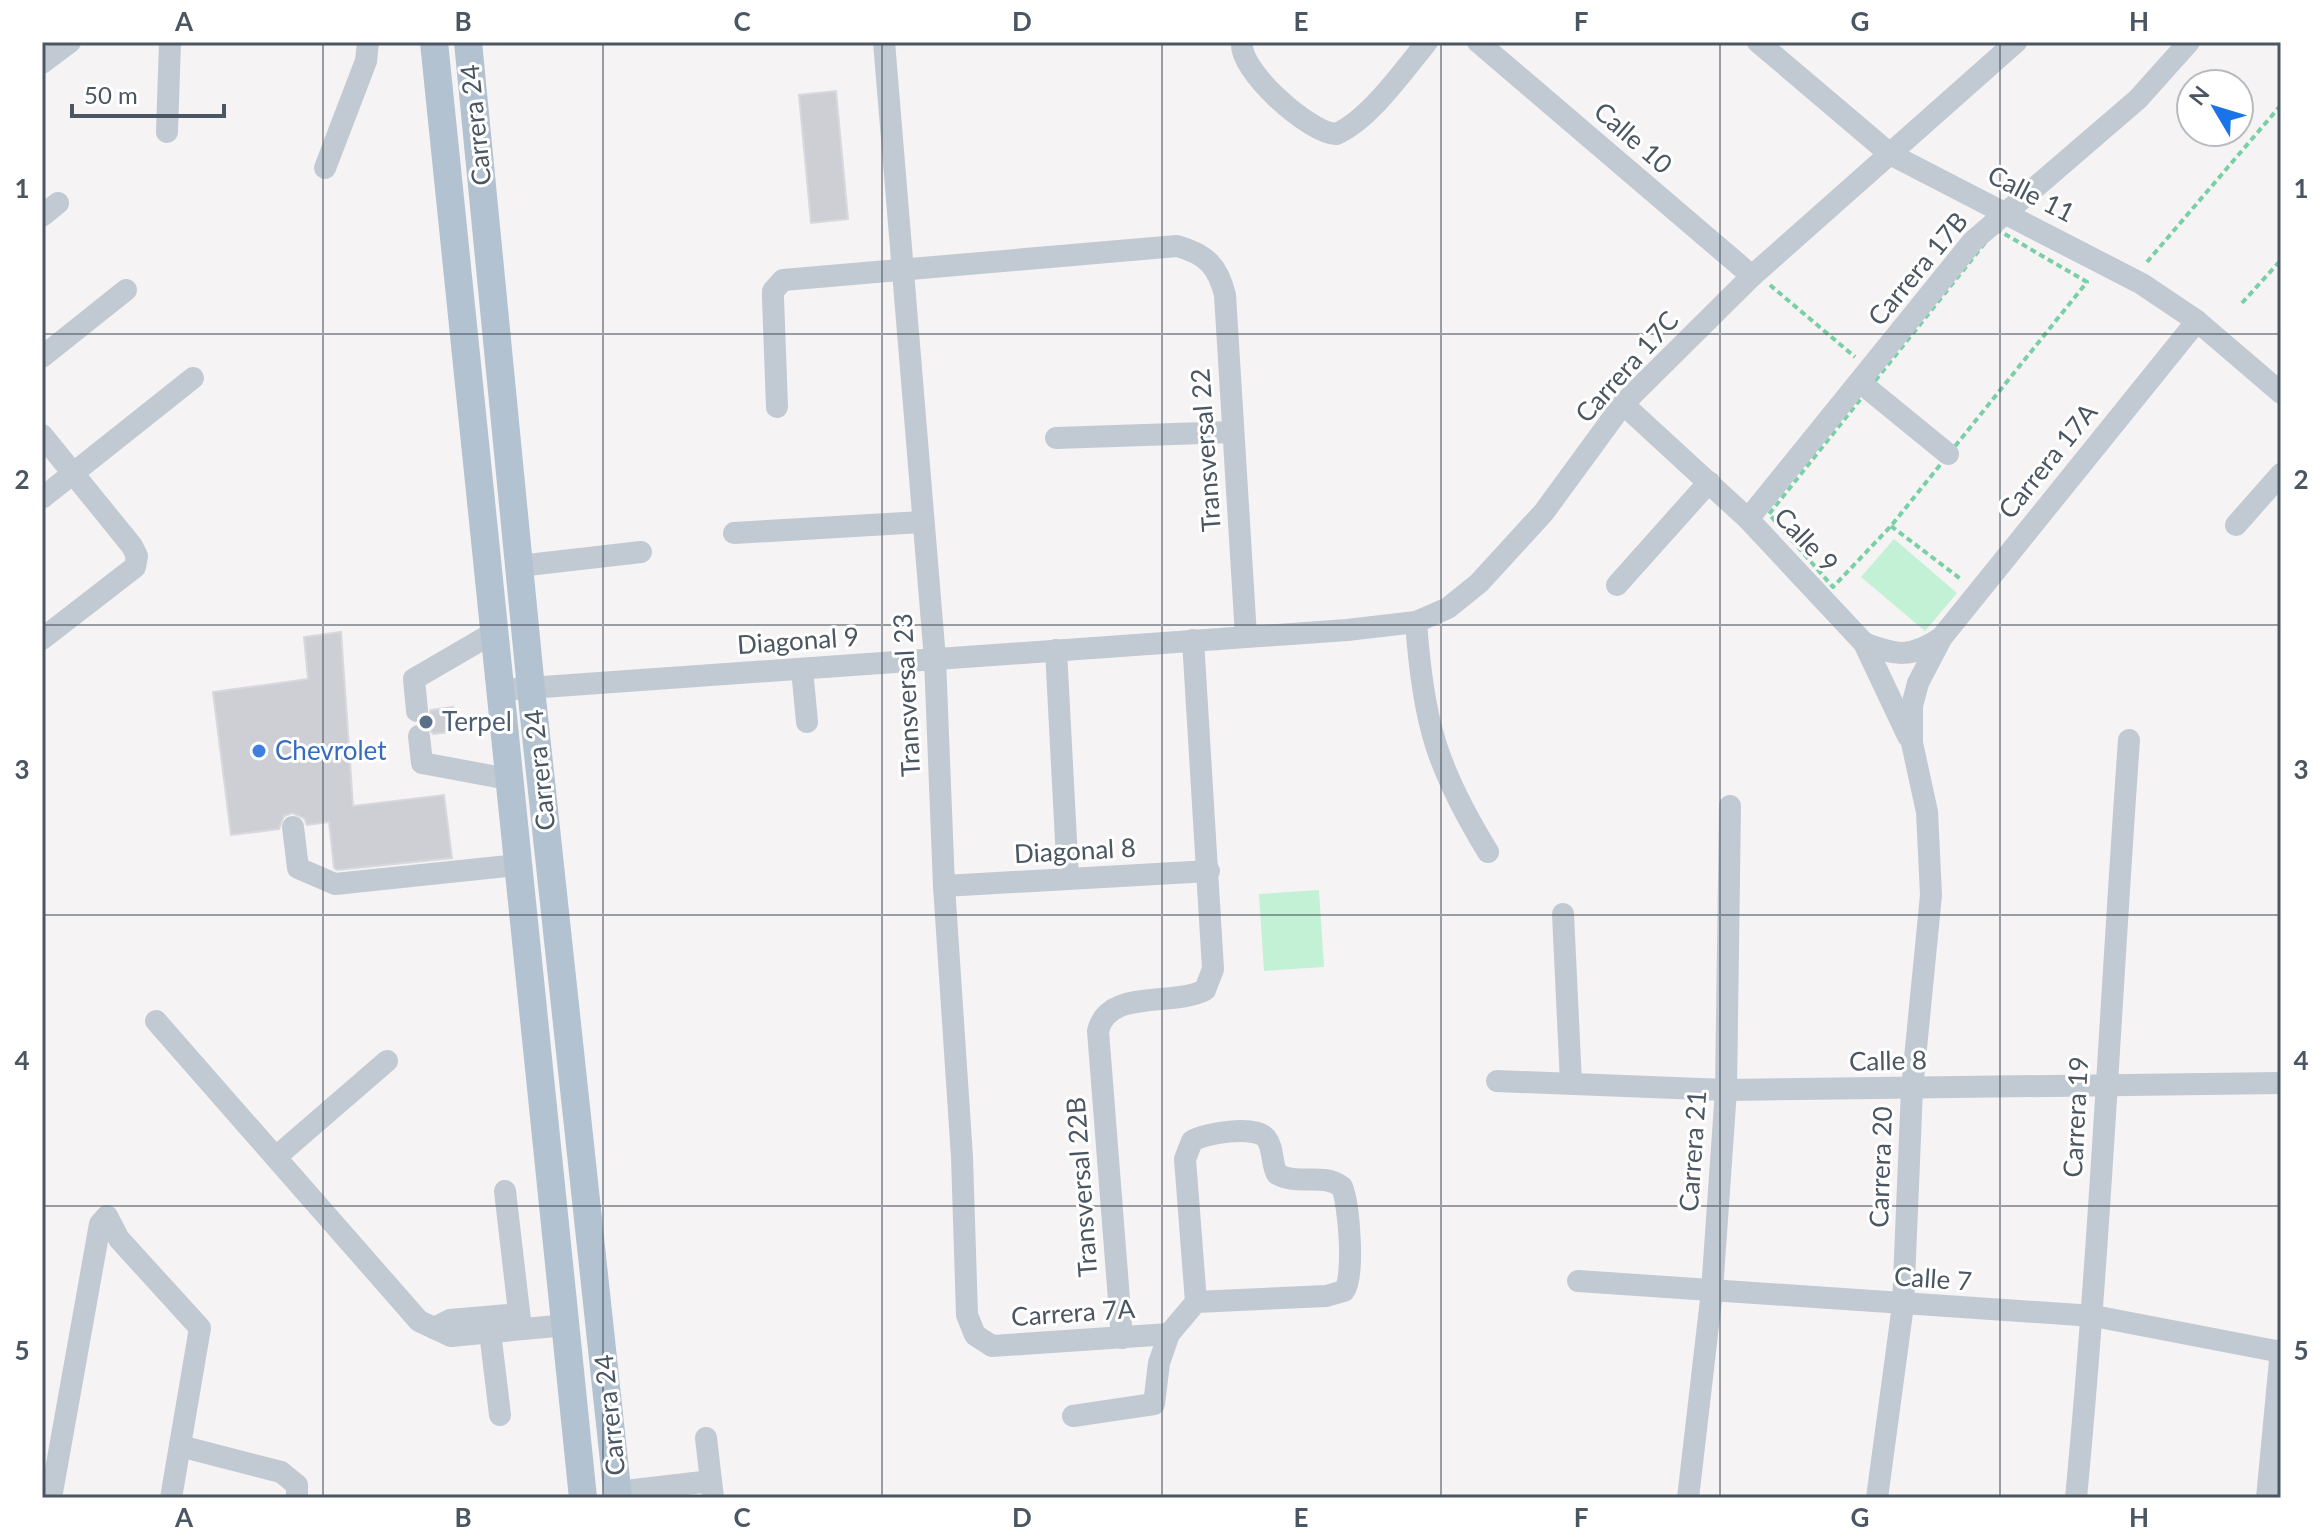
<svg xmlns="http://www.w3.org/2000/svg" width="2323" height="1540" font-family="Lato,sans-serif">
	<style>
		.green { fill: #c3f1d5 }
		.building { fill: #cdcfd5; stroke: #d7d9de; stroke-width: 2 }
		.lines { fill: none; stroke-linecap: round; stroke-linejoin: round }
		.path { stroke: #7ad0a6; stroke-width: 4; stroke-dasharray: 6 4; stroke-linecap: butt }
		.minor { stroke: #c1cad2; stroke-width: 22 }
		.major { stroke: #b3c2d1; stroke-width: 28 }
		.grid { fill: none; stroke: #4a5661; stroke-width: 2; stroke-opacity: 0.55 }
		.service-dot { fill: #5c6f8a; stroke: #fff; stroke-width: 3 }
		.shop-dot { fill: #3f7fe0; stroke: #fff; stroke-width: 3 }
		.labels { text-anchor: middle; stroke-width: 6; stroke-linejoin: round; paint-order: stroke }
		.street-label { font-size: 26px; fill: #4a5661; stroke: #fff }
		.service-label { font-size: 26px; fill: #4e5e75; stroke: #fff; text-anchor: start }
		.shop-label { font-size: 26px; fill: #366cbe; stroke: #fff; text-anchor: start }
		.neatline { fill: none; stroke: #4a5661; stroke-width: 3 }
		.grid-label { font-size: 26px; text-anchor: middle; font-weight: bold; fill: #4a5661 }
	</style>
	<rect width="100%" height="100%" fill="#f5f3f3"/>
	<g class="green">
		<polygon points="1894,539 1957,593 1925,631 1861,577"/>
		<polygon points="1319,890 1324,967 1264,971 1259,894"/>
	</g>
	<g class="building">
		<polygon points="836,91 848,219 811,223 799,95"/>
		<polygon points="341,632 353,806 444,795 452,858 337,870 334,868 329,822 307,825 304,818 292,813 284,816 279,829 231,835 213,692 308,679 304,637"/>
		<polygon points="453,707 455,726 451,732 433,734 424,723 431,710"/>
	</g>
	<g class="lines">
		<g class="path">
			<polygon points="1996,229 2087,282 1891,526 1833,587 1769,514"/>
			<polyline points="2147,262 2281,105"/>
			<polyline points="1770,285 1855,357"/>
			<polyline points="2242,303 2281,260"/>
			<polyline points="1891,526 1962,580"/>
		</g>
		<g class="minor">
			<polyline points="884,42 935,659 944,886 962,1157 967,1315 975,1335 992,1346 1169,1334"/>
			<path d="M1242,42c-4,28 67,91 94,92 33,-14 68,-64 91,-92"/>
			<polyline points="1478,42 1752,276"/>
			<polyline points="1758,42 1890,154 2142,284 2197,321 2281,393"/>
			<polyline points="42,63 70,42"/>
			<polyline points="167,132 170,42"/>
			<polyline points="325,168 366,61 368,42"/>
			<polyline points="42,216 58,203"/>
			<polyline points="42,357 126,290"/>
			<polyline points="1861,383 1948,454"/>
			<polyline points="1623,404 1748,519 1864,643 1908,736"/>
			<path d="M777,407l-4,-109v-7l10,-11 394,-34c29,8 41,20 48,49l21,341"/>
			<polyline points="42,435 132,546 137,556 135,567 42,639"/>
			<polyline points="1056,438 1233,432"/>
			<polyline points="42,498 193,378"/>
			<polyline points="1748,519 1973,241 2138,99 2189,42"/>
			<polyline points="2236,525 2281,474"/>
			<polyline points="734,533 922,522"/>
			<polyline points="519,566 641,552"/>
			<polyline points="1617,585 1709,482"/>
			<path d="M1416,622c7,99 20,145 72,230"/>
			<path d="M1864,643c33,13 47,15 77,-5"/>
			<polyline points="1056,650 1068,879"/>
			<polyline points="802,669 807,722"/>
			<polyline points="515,689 1347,630 1416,622 1448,608 1479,583 1544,512 1623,404 1752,276 2016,42"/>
			<polyline points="417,711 414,679 493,633"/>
			<polyline points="419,736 422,763 508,779"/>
			<polyline points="293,827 298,868 335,884 517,865"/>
			<polyline points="944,886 1209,871"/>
			<polyline points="1563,914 1571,1083"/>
			<polyline points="156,1021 419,1321 451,1336 566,1325"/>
			<polyline points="1497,1081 1726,1090 2281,1083"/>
			<polyline points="276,1157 387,1061"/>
			<polyline points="505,1191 521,1329"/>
			<polyline points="1578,1281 2094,1316 2281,1352"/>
			<polyline points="434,1328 450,1320 519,1314"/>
			<polyline points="490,1332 500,1415"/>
			<path d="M1122,1338l-24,-307c10,-43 74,-24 107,-41l8,-21 -20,-329"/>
			<path d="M1073,1416l81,-12 5,-41 10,-29 27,-32 130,-6 18,-5c11,-13 5,-87 -2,-104 -19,-15 -44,-1 -65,-13 -6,-11 -3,-26 -11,-36 -11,-13 -61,-5 -74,3l-7,18 11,143"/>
			<polyline points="706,1438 713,1498"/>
			<polyline points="180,1446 281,1472 297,1485 297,1498"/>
			<polyline points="617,1492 711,1481"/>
			<polyline points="51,1498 100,1224 107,1216 119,1239 200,1328 171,1498"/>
			<polyline points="1688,1498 1712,1291 1726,1090 1730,806"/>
			<polyline points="1877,1498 1903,1305 1912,1089 1931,895 1927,812 1912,743 1912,706 1918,683 1942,637 2197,321"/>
			<path d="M2076,1498c24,-252 35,-506 53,-758"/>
			<polyline points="2267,1498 2281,1350"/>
		</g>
		<g class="major">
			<polyline points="434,42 583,1498"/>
			<polyline points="468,42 531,689 618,1498"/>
		</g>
	</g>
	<path class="grid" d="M323,42v1456M603,42v1456M882,42v1456M1162,42v1456M1441,42v1456M1720,42v1456M2000,42v1456M42,334h2239M42,625h2239M42,915h2239M42,1206h2239"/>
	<circle class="service-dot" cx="426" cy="722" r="8"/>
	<circle class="shop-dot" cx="259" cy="751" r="8"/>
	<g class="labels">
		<g class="street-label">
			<text transform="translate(476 125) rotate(-96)" y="9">Carrera 24</text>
			<text transform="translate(1633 138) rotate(41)" y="9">Calle 10</text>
			<text transform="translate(2031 194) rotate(27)" y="9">Calle 11</text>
			<text transform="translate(1918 269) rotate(-50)" y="9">Carrera 17B</text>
			<text transform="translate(1627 367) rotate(-48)" y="9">Carrera 17C</text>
			<text transform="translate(1206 450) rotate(-94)" y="9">Transversal 22</text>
			<text transform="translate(2048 461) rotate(-51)" y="9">Carrera 17A</text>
			<text transform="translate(1806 540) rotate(46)" y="9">Calle 9</text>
			<text transform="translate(798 641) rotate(-4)" y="9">Diagonal 9</text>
			<text transform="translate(907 695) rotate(-93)" y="9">Transversal 23</text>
			<text transform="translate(540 770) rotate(-96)" y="9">Carrera 24</text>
			<text transform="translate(1075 851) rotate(-3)" y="9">Diagonal 8</text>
			<text transform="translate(1888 1061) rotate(-1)" y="9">Calle 8</text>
			<text transform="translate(2076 1117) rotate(-87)" y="9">Carrera 19</text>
			<text transform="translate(1693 1151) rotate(-86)" y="9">Carrera 21</text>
			<text transform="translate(1881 1167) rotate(-88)" y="9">Carrera 20</text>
			<text transform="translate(1082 1187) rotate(-94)" y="9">Transversal 22B</text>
			<text transform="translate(1933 1279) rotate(4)" y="9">Calle 7</text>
			<text transform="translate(1073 1313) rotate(-4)" y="9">Carrera 7A</text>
			<text transform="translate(610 1415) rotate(-96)" y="9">Carrera 24</text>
		</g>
		<g class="service-label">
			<text x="442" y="731">Terpel</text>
		</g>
		<g class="shop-label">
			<text x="275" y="760">Chevrolet</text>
		</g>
	</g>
	<rect width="2323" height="1540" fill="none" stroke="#ffffff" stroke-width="88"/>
	<g transform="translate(2215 108) rotate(308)"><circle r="38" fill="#ffffff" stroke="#b7bbc0" stroke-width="2"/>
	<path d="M0-6L14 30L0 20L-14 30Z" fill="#1a73e8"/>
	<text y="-12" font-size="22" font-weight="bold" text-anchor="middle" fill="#4a5661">N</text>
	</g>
	<path d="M72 104v12h152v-12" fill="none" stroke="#4a5661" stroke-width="4"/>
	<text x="84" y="104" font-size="24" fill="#4a5661" stroke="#ffffff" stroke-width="6" paint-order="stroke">50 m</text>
	<rect x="44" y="44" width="2235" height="1452" class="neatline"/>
	<g class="grid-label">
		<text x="184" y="31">A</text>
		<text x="463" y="31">B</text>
		<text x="742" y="31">C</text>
		<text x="1022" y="31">D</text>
		<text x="1301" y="31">E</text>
		<text x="1581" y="31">F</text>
		<text x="1860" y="31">G</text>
		<text x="2139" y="31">H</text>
		<text x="22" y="198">1</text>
		<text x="2301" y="198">1</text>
		<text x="22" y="489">2</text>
		<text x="2301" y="489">2</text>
		<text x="22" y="779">3</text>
		<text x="2301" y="779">3</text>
		<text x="22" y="1070">4</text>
		<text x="2301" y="1070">4</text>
		<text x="22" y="1360">5</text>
		<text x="2301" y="1360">5</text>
		<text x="184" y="1527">A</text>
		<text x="463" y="1527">B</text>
		<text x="742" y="1527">C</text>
		<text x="1022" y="1527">D</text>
		<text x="1301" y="1527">E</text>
		<text x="1581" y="1527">F</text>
		<text x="1860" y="1527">G</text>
		<text x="2139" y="1527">H</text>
	</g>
</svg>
